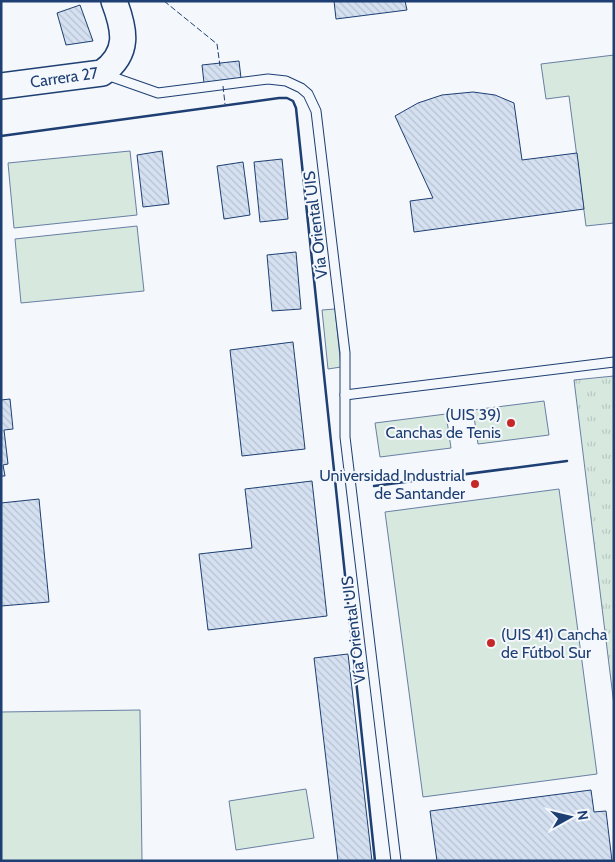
<svg xmlns="http://www.w3.org/2000/svg" width="615" height="862" font-family="Cabin,sans-serif">
	<style>
		.grass { fill: url(#grass-tufts); stroke: #687fa3 }
		.park { fill: #d7e8df; stroke: #687fa3 }
		.building { fill: url(#building-back-hatch); stroke: #1d3f73 }
		.lines { fill: none; stroke-linecap: round; stroke-linejoin: round }
		.lane-casing { stroke: #1d3f73; stroke-width: 11 }
		.secondary-casing { stroke: #1d3f73; stroke-width: 28 }
		.lane { stroke: #f4f7fb; stroke-width: 9 }
		.secondary { stroke: #f4f7fb; stroke-width: 25 }
		.fence { stroke: #1d3f73; stroke-width: 1; stroke-dasharray: 6 2.5; stroke-linecap: butt }
		.wall { stroke: #1d3f73; stroke-width: 2.5 }
		.poi-dot { fill: #c62828; stroke: #f4f7fb; stroke-width: 2 }
		.labels { text-anchor: middle; stroke-width: 4; stroke-linejoin: round; paint-order: stroke }
		.street-label { font-size: 16px; fill: #1d3f73; stroke: #f4f7fb }
		.poi-label { font-size: 16px; fill: #1d3f73; stroke: #f4f7fb; text-anchor: end }
	</style>
	<defs>
		<pattern id="grass-tufts" width="24" height="20" patternUnits="userSpaceOnUse" patternTransform="scale(1.25)"><rect width="24" height="20" fill="#d7e8df"/><path d="M3 7l-1-3M5 7V3M7 7l1-3M15 17l-1-3M17 17v-4M19 17l1-3" fill="none" stroke="#b8c8c3"/></pattern>
		<pattern id="building-back-hatch" width="6" height="6" patternUnits="userSpaceOnUse" patternTransform="scale(1.25)"><rect width="6" height="6" fill="#d5e0f0"/><path d="M-1 5l2 2M0 0l6 6M5-1l2 2" fill="none" stroke="#b6c1d1"/></pattern>
	</defs>
	<rect width="100%" height="100%" fill="#f4f7fb"/>
	<polygon class="grass" points="614,376 614,705 574,380"/>
	<g class="park">
		<polygon points="614,55 614,223 586,226 569,96 546,99 541,64"/>
		<polygon points="130,151 137,215 14,228 8,163"/>
		<polygon points="137,226 144,291 21,303 15,239"/>
		<polygon points="335,309 341,367 328,369 322,310"/>
		<polygon points="544,401 549,435 478,444 473,410"/>
		<polygon points="446,414 451,448 380,457 375,423"/>
		<polygon points="559,489 597,774 423,797 385,512"/>
		<polygon points="140,710 142,861 1,861 1,712"/>
		<polygon points="306,789 314,838 236,850 229,801"/>
	</g>
	<g class="building">
		<polygon points="334,1 405,1 407,10 336,19"/>
		<polygon points="80,5 93,41 66,45 57,13"/>
		<polygon points="239,61 241,78 204,83 202,65"/>
		<polygon points="473,92 495,95 514,103 522,160 577,153 584,209 414,232 410,201 433,198 395,116 418,103 442,95"/>
		<polygon points="162,151 169,204 143,207 137,155"/>
		<polygon points="282,159 288,219 260,222 254,162"/>
		<polygon points="243,162 250,215 224,219 217,166"/>
		<polygon points="296,252 301,309 272,311 267,255"/>
		<polygon points="293,342 305,449 242,456 230,350"/>
		<polygon points="10,399 13,429 4,430 8,464 3,465 5,476 1,476 1,400"/>
		<polygon points="312,481 327,616 208,630 199,554 252,548 245,489"/>
		<polygon points="39,499 49,602 1,606 1,503"/>
		<polygon points="348,654 372,861 338,861 314,658"/>
		<polygon points="591,790 594,812 606,811 612,861 437,861 430,811"/>
	</g>
	<g class="lines">
		<g class="lane-casing">
			<g id="lane">
				<polyline points="104,74 158,93 268,79 286,81 301,88 308,94 316,111 345,353 345,437 396,861"/>
				<polyline points="345,395 614,362"/>
			</g>
		</g>
		<g class="secondary-casing">
			<path id="secondary" d="M1,86l101,-13c28,-20 23,-43 12,-72"/>
		</g>
		<use href="#lane" class="lane"/>
		<use href="#secondary" class="secondary"/>
		<g class="fence">
			<polyline points="164,1 217,44 220,66"/>
			<polyline points="223,86 225,104"/>
		</g>
		<g class="wall">
			<polyline points="1,136 279,98 287,98 293,101 296,108 375,861"/>
			<polyline points="374,486 567,461"/>
		</g>
	</g>
	<g class="poi-dot">
		<circle cx="511" cy="423" r="5"/>
		<circle cx="475" cy="484" r="5"/>
		<circle cx="491" cy="643" r="5"/>
	</g>
	<g class="labels">
		<g class="street-label">
			<text transform="translate(64 77) rotate(-8)" y="6">Carrera 27</text>
			<text transform="translate(315 225) rotate(-97)" y="6">Vía Oriental UIS</text>
			<text transform="translate(353 630) rotate(-97)" y="6">Vía Oriental UIS</text>
		</g>
		<g class="poi-label">
			<text x="501" y="420">(UIS 39)<tspan x="501" dy="18">Canchas de Tenis</tspan></text>
			<text x="465" y="481">Universidad Industrial<tspan x="465" dy="18">de Santander</tspan></text>
			<text x="501" y="640" text-anchor="start">(UIS 41) Cancha<tspan x="501" dy="18">de Fútbol Sur</tspan></text>
		</g>
	</g>
	<rect width="615" height="862" fill="none" stroke="#1d3f73" stroke-width="5"/>
	<g transform="translate(570 817) rotate(82)" stroke="#f4f7fb" stroke-width="4" paint-order="stroke">
	<path d="M0-4L9 19L0 12L-9 19Z" fill="#1d3f73"/>
	<text y="-8" font-size="14" font-weight="bold" text-anchor="middle" fill="#1d3f73">N</text>
	</g>
</svg>
